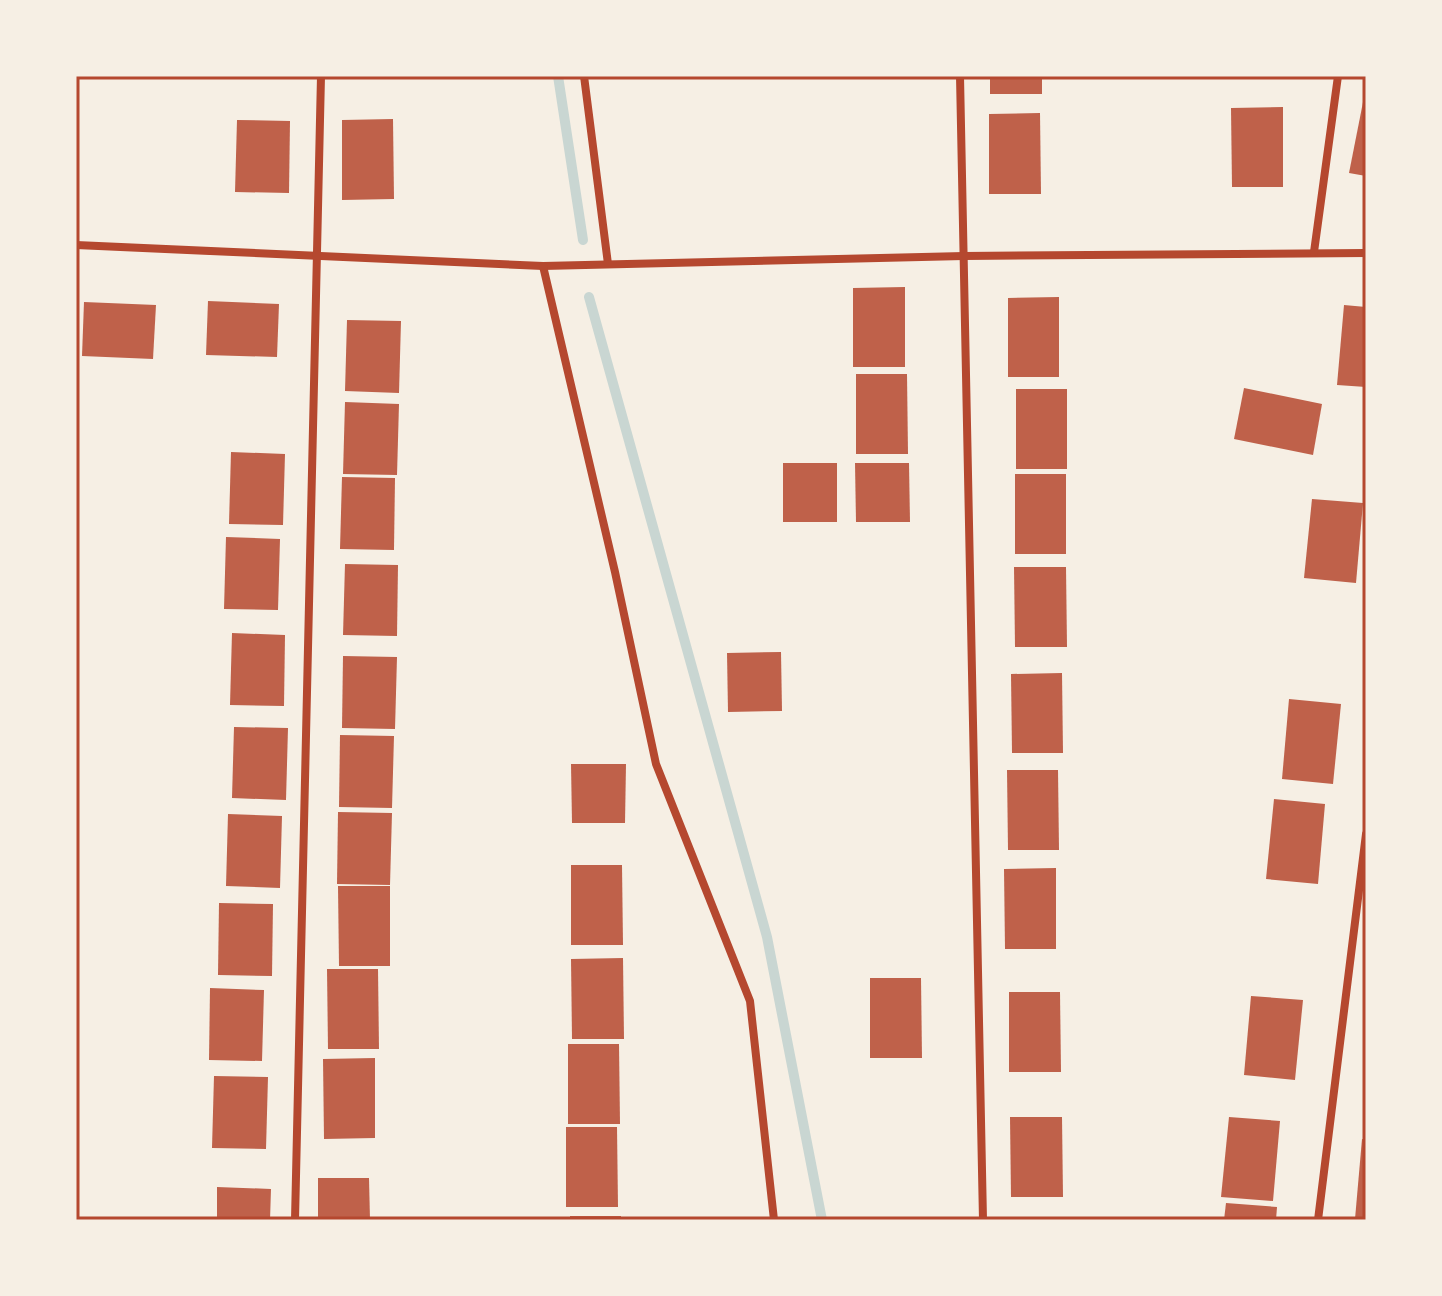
<svg xmlns="http://www.w3.org/2000/svg" width="1442" height="1296" font-family="'Alegreya Sans',sans-serif">
	<style>
		.lines { fill: none; stroke-linecap: round; stroke-linejoin: round }
		.stream { stroke: #c9d6d2; stroke-width: 10 }
		.building { fill: #bf614a }
		.minor { stroke: #b5482f; stroke-width: 8 }
		.neatline { fill: none; stroke: #b5482f; stroke-width: 3 }
	</style>
	<rect width="100%" height="100%" fill="#f6efe4"/>
	<g class="lines">
		<g class="stream">
			<polyline points="558,76 583,240"/>
			<polyline points="589,297 767,937 822,1220"/>
		</g>
	</g>
	<g class="building">
		<rect x="990" y="76" width="52" height="18"/>
		<polygon points="1365,92 1366,92 1366,176 1349,173"/>
		<polygon points="1283,107 1283,187 1232,187 1231,108"/>
		<polygon points="1040,113 1041,194 989,194 989,114"/>
		<polygon points="393,119 394,199 342,200 342,120"/>
		<polygon points="237,120 290,121 289,193 235,192"/>
		<polygon points="905,287 905,367 853,367 853,288"/>
		<polygon points="1059,297 1059,377 1008,377 1008,298"/>
		<polygon points="208,301 279,304 277,357 206,355"/>
		<polygon points="84,302 156,305 153,359 82,356"/>
		<polygon points="1344,305 1366,307 1366,387 1337,385"/>
		<polygon points="347,320 401,321 399,393 345,391"/>
		<polygon points="856,374 907,374 908,454 856,454"/>
		<polygon points="1244,388 1322,404 1313,455 1234,439"/>
		<rect x="1016" y="389" width="51" height="80"/>
		<polygon points="345,402 399,404 397,475 343,474"/>
		<polygon points="231,452 285,454 283,525 229,524"/>
		<rect x="783" y="463" width="54" height="59"/>
		<polygon points="855,463 909,463 910,522 856,522"/>
		<rect x="1015" y="474" width="51" height="80"/>
		<polygon points="342,477 395,478 394,550 340,549"/>
		<polygon points="1312,499 1363,503 1356,583 1304,578"/>
		<polygon points="226,537 280,539 278,610 224,609"/>
		<polygon points="345,564 398,565 397,636 343,635"/>
		<polygon points="1014,567 1066,567 1067,647 1015,647"/>
		<polygon points="232,633 285,635 284,706 230,705"/>
		<polygon points="781,652 782,711 728,712 727,653"/>
		<polygon points="343,656 397,657 395,729 342,728"/>
		<polygon points="1062,673 1063,753 1012,753 1011,674"/>
		<polygon points="1289,699 1341,704 1333,784 1282,779"/>
		<polygon points="234,727 288,728 286,800 232,798"/>
		<polygon points="340,735 394,736 392,808 339,807"/>
		<polygon points="571,764 626,764 625,823 572,823"/>
		<polygon points="1007,770 1058,770 1059,850 1008,850"/>
		<polygon points="1274,799 1325,804 1318,884 1266,879"/>
		<polygon points="338,812 392,813 390,885 337,884"/>
		<polygon points="228,814 282,816 280,888 226,886"/>
		<polygon points="571,865 622,865 623,945 571,945"/>
		<polygon points="1056,868 1056,949 1005,949 1004,869"/>
		<polygon points="338,886 390,886 390,966 339,966"/>
		<polygon points="219,903 273,904 272,976 218,975"/>
		<polygon points="623,958 624,1039 572,1039 571,959"/>
		<polygon points="327,969 378,969 379,1049 328,1049"/>
		<polygon points="870,978 921,978 922,1058 870,1058"/>
		<polygon points="210,988 264,990 262,1061 209,1060"/>
		<polygon points="1009,992 1060,992 1061,1072 1009,1072"/>
		<polygon points="1251,996 1303,1000 1295,1080 1244,1075"/>
		<polygon points="568,1044 619,1044 620,1124 568,1124"/>
		<polygon points="375,1058 375,1138 324,1139 323,1059"/>
		<polygon points="214,1076 268,1077 266,1149 212,1148"/>
		<polygon points="1010,1117 1062,1117 1063,1197 1011,1197"/>
		<polygon points="1229,1117 1280,1121 1273,1201 1221,1197"/>
		<polygon points="566,1127 617,1127 618,1207 566,1207"/>
		<polygon points="1362,1139 1366,1140 1366,1220 1355,1219"/>
		<polygon points="318,1178 369,1178 370,1220 318,1220"/>
		<polygon points="217,1187 271,1189 270,1220 217,1220"/>
		<polygon points="1226,1203 1277,1207 1276,1220 1224,1220"/>
		<rect x="570" y="1216" width="51" height="4"/>
	</g>
	<g class="lines">
		<g class="minor">
			<polyline points="584,76 608,264"/>
			<polyline points="960,76 983,1220"/>
			<polyline points="76,245 543,266 964,256 1366,253"/>
			<polyline points="1314,252 1338,76"/>
			<polyline points="543,266 615,572 656,764 750,1001 774,1220"/>
			<polyline points="295,1220 321,76"/>
			<polyline points="1318,1220 1366,834"/>
		</g>
	</g>
	<rect width="1442" height="1296" fill="none" stroke="#f6efe4" stroke-width="156"/>
	<rect x="78" y="78" width="1286" height="1140" class="neatline"/>
</svg>
